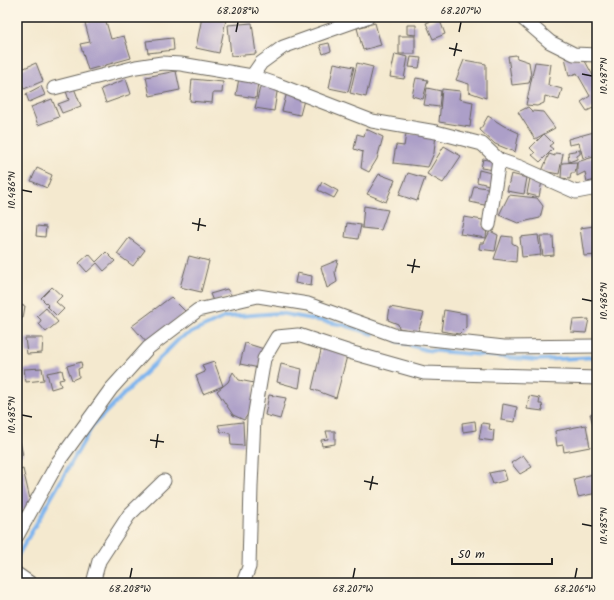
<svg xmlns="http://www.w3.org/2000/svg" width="614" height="600" font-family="Kalam,sans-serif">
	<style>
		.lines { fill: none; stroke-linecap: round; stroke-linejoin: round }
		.stream { stroke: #7fb5ee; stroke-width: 4 }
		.building { fill: #ac9fc8 }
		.street-casing { stroke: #68645b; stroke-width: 15 }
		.street { stroke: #fff; stroke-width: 13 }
		.ticks { fill: none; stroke: #1c1c1c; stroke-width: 1.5 }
		.neatline { fill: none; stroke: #1c1c1c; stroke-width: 1.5 }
		.ticks-label { font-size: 10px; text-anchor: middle; fill: #1c1c1c }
	</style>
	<rect width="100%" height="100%" fill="#fcf5e5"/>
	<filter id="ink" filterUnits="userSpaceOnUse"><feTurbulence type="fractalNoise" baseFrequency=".025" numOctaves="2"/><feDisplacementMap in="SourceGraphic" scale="8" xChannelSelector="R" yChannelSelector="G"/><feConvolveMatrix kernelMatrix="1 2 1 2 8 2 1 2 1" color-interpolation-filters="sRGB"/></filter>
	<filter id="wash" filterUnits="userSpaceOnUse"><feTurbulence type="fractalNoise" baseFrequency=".012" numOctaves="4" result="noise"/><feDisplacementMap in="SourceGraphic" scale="16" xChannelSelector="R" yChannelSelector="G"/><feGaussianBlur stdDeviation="0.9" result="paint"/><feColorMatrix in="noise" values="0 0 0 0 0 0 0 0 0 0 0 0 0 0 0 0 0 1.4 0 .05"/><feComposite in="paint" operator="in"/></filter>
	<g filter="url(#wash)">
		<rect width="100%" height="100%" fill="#f4e9cf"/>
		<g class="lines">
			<g class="stream">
				<polyline points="397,341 426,350 537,360 597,357"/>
				<polyline points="17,557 93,425 180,338 225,317 279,313 344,325 373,334"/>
			</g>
		</g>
		<g id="blocks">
			<g class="building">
				<polygon points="202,17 210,17 226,20 219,53 196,48"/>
				<polygon points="571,17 580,17 571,20"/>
				<polygon points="591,17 597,17 597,20 593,22"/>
				<polygon points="105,18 111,39 124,36 131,58 88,70 80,44 90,42 85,23"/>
				<polygon points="439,18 445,34 433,39 426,23"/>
				<polygon points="252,23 256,54 231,56 228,25"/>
				<polygon points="375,23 381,45 363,50 357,28"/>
				<polygon points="407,25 416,25 416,35 407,34"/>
				<rect x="399" y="36" width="16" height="18"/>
				<polygon points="173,38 174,50 148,53 146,41"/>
				<polygon points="329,43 331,51 323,54 320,45"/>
				<polygon points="395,54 408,57 404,79 390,77"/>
				<polygon points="516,55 517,58 529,62 531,76 529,83 512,85 508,56"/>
				<polygon points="411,57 421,58 419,68 409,67"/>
				<polygon points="565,57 585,61 597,83 597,106 587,111 581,102 590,96 577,73 569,76"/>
				<polygon points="464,60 486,64 486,98 469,92 469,84 456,80"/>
				<polygon points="535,62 551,64 548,85 562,89 559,100 545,96 544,103 537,106 526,105"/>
				<polygon points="36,63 43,81 24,89 17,71"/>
				<polygon points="334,63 354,67 348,92 329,88"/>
				<polygon points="357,63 373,67 366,97 350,93"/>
				<polygon points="176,71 180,90 150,96 146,77"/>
				<polygon points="239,78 258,82 256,98 236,95"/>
				<polygon points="416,78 428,80 423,99 412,96"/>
				<polygon points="126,79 131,94 106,103 101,89"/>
				<polygon points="192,79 223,82 222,93 213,93 212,103 190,101"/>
				<polygon points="17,82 22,93 17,95"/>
				<polygon points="261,83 278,86 274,111 255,108"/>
				<polygon points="41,86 45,95 29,102 26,94"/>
				<polygon points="74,88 81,106 62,113 58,104 69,100 66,91"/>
				<polygon points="427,88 441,91 439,107 424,105"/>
				<polygon points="442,89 460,91 459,99 473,102 470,127 439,122"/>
				<polygon points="287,92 305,96 300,115 282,111"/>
				<polygon points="52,99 59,117 38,125 31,107"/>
				<polygon points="528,107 532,111 543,112 555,128 535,139 518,112"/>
				<polygon points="488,116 504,126 519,133 515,152 495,144 480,130"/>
				<polygon points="597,119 597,128 593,122"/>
				<polygon points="366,129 383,137 377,159 369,172 361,168 363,152 354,149 357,134 364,136"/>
				<polygon points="594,132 597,144 597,154 583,158 579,143 569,145 568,139"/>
				<polygon points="406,134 436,134 434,153 428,167 393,163 396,145 404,146"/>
				<polygon points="544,134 553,143 549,146 553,149 540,162 532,155 535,153 530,148"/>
				<polygon points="444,146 461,156 443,183 427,174"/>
				<polygon points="580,150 580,154 577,156 577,159 569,162 568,152"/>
				<polygon points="555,153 563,154 559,174 542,171 549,154 555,156"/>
				<polygon points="597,156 597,180 587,182 585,172 577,176 577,162 575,173 571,173 570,179 561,178 562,163 577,162"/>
				<polygon points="483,159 497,162 495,170 481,168"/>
				<polygon points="37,168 52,175 47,188 31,181"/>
				<polygon points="479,170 495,174 493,186 477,182"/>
				<polygon points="408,173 425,178 417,201 399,195"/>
				<polygon points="379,174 395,180 386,202 367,194"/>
				<polygon points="511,174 527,178 524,194 507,191"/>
				<polygon points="530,178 542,181 539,197 527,194"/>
				<polygon points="322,182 338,191 334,198 318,190"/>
				<polygon points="474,186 493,189 489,206 470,202"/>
				<polygon points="509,195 537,198 543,206 540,218 518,223 499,215"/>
				<polygon points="364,206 388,210 381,230 362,228"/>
				<polygon points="464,217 483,220 482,226 487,228 486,238 460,234"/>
				<polygon points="347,223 361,225 358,239 345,237"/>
				<polygon points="37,226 46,227 45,237 36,236"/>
				<polygon points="594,226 597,255 584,256 580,228"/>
				<polygon points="490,231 498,235 495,251 479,249 480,243 484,243"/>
				<polygon points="538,235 541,255 522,257 520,237"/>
				<polygon points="502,236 512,237 512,243 517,246 516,262 494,259"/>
				<polygon points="540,236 553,236 554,255 543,256"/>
				<polygon points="129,238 145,250 133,266 117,254"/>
				<polygon points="106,252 115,261 104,271 97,263 87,272 79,263 89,254 96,262"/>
				<polygon points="189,256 209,261 201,292 180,287"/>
				<polygon points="338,260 335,272 337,282 327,288 321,267"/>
				<polygon points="297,273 312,276 311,286 295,283"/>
				<polygon points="52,287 62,296 56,302 64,309 57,316 47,306 48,305 41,298"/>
				<polygon points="227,289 232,296 213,301 210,294"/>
				<polygon points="171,297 186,312 148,344 132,326"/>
				<polygon points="17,305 25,306 23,318 17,317"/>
				<polygon points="390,307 424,313 418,332 399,328 398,324 388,320"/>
				<polygon points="46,308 58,322 46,332 39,324 41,320 37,316"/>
				<polygon points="444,310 466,314 466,327 459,334 441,331"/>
				<polygon points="589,319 586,333 571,332 573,320"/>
				<polygon points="25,338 43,338 42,353 27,354"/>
				<polygon points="245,343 264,349 259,368 240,364"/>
				<polygon points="322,346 347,356 336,398 312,389"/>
				<polygon points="214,361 223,386 203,394 196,376 205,372 202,365"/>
				<polygon points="81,362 82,367 78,369 79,377 72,380 67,366"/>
				<polygon points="281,364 302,369 299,388 277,382"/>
				<polygon points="42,368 44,380 26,382 24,369"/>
				<polygon points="62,370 64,379 59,380 61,386 51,389 47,373"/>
				<polygon points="233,372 239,380 254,383 253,407 244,420 233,415 217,391 228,382"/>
				<polygon points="269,395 286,398 280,419 265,415"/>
				<polygon points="529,396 540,398 539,404 542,404 543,411 527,409"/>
				<polygon points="503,404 517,407 515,422 501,420"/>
				<polygon points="597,413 597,434 596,435 590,414"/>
				<polygon points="475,421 476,430 463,432 462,423"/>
				<polygon points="243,422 244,446 231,445 230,433 221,432 218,425"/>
				<polygon points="482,423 490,424 489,429 494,430 493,441 479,439"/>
				<polygon points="586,425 590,447 564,452 563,445 557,446 555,431"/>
				<polygon points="326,431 335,431 335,444 322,446 321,440 328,439"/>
				<polygon points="20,442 23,455 17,456 17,443"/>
				<polygon points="523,455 532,467 520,474 511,463"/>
				<polygon points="23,469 32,508 17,512 17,471"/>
				<polygon points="504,470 507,480 493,484 489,473"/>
				<polygon points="597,473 597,493 578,497 574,479"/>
			</g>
		</g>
	</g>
	<g filter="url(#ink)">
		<use href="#blocks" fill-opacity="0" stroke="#68645b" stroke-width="1"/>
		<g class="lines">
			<g class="street-casing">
				<g id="street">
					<polyline points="521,17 550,42 574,54 597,55"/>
					<polyline points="252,76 261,63 283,47 367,17"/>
					<polyline points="54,88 136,67 162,63 181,64 252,76 276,84 372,121 436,132 482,144 499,160 520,167 576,192 597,188"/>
					<polyline points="489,225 499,160"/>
					<polyline points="17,536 58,462 111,389 148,348 198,310 258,296 308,304 394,335 504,347 597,346"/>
					<polyline points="17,574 30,583"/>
					<polyline points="93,583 99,561 129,515 164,481"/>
					<polyline points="243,583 249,567 251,486 254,418 264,359 277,337 298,335 353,353 424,373 597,378"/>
				</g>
			</g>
			<use href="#street" class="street"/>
		</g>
	</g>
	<path class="ticks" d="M236,32l2,-10M459,32l2,-10M449,48l13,3M454,56l3,-13M582,74l10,2M22,190l10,2M192,223l14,3M198,231l2,-13M407,265l13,2M412,273l3,-14M582,299l10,2M22,415l10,2M150,440l14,2M156,448l2,-14M364,481l14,3M370,490l3,-14M582,524l10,2M130,578l2,-10M353,578l2,-10M575,578l2,-10"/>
	<rect width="614" height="600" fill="none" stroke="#fcf5e5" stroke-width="44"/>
	<path d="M452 558v6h100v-6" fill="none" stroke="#1c1c1c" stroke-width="2"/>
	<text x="458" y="558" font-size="12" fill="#1c1c1c" stroke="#fcf5e5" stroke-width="3" paint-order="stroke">50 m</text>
	<rect x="22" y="22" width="570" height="556" class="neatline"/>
	<g class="ticks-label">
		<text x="238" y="14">68.208°W</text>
		<text x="461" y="14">68.207°W</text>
		<text transform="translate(603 76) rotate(-90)" y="4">10.487°N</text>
		<text transform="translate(11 190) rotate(-90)" y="4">10.486°N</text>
		<text transform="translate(603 301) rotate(-90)" y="4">10.486°N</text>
		<text transform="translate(11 415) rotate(-90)" y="4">10.485°N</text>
		<text transform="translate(603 526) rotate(-90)" y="4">10.485°N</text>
		<text x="130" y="592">68.208°W</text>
		<text x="353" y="592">68.207°W</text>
		<text x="575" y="592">68.206°W</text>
	</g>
</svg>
